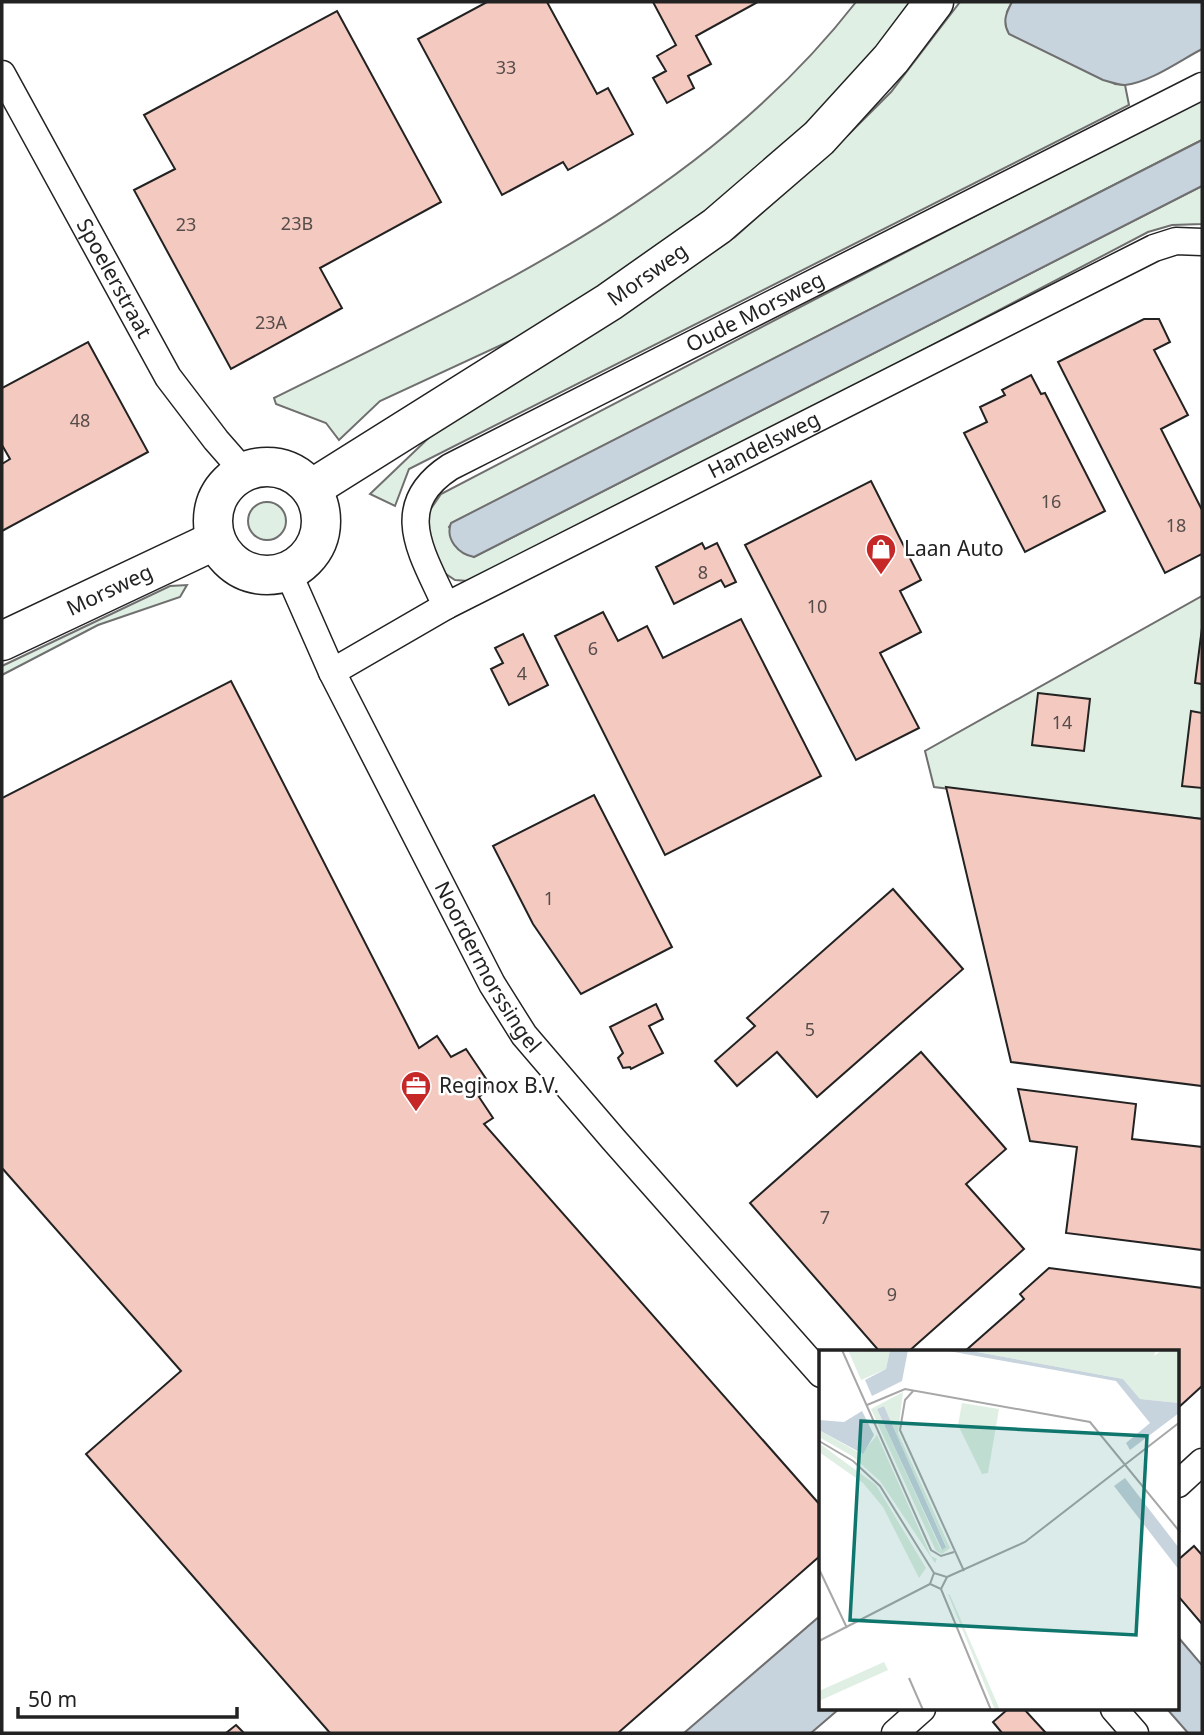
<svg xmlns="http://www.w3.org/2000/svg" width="1204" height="1735" font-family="'Noto Sans',sans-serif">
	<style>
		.green { fill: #e0efe3; stroke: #6f6f6f; stroke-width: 2 }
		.water { fill: #c7d3dd; stroke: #6f6f6f; stroke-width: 2 }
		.building { fill: #f3c9c0; stroke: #222; stroke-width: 2 }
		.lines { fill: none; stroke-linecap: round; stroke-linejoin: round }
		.street-casing { stroke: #222; stroke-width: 29 }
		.primary-casing { stroke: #222; stroke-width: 41 }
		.street { stroke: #fff; stroke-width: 26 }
		.primary { stroke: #fff; stroke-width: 38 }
		.labels { text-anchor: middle; stroke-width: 5; stroke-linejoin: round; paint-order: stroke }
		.number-label { font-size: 18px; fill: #564c4a }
		.street-label { font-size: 21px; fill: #222; stroke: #fff }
		.poi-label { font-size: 21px; fill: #222; stroke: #fff; text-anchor: start }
		.inset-road { fill: none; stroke: #a7a7a7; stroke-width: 2 }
		.view { fill: #0f766e; fill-opacity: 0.15; stroke: #0f766e; stroke-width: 3.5 }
		.inset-edge { fill: none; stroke: #222; stroke-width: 3.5 }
	</style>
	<rect width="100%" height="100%" fill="#fff"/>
	<g class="green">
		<path d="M856,2h65l-60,73 -187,166 -149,93 -145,67 -41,39 -13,-17 -50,-19 -2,-6c213,-106 432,-203 582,-396z"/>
		<polygon points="960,2 1012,2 1007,12 1115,84 1125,85 1129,105 409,469 395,506 370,494 438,429 641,301 735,237 849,134 891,92"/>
		<polygon points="1202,98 1202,140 452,523 449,527 474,557 1202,186 1202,224 1172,225 1148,232 822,403 468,581 455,580 443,572 426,532 430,510 441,494"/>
		<circle cx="267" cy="521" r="19"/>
		<polygon points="187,585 180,597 98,625 2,675 2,666 170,586"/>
		<polygon points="1202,596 1202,819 934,787 925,751"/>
	</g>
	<g class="water">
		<path d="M1012,2h190v47c-21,11 -53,34 -77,36 -7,0 -15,-3 -22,-5l-94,-46c-7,-12 -3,-21 3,-32z"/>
		<path d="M1202,140v46l-728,371c-16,-3 -29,-18 -23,-34z"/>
		<polygon points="821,1615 821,1709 839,1709 811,1733 684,1733"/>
		<polygon points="1178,1637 1202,1665 1202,1733 1188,1733 1167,1709 1178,1709"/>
	</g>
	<g class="building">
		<polygon points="487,2 547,2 597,94 608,88 633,134 568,170 563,162 502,195 418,39"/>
		<polygon points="653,2 755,2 756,3 696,36 711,64 688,76 694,88 667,103 653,78 666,71 657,56 676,45"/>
		<polygon points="337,11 441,202 320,268 342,308 231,369 134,190 175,169 144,115"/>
		<polygon points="1144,319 1159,319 1170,342 1154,350 1188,415 1161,429 1202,510 1202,554 1165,573 1058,362"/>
		<polygon points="88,342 148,452 2,531 2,464 10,459 2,445 2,388"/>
		<polygon points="1031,375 1041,394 1045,393 1105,511 1025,552 964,433 987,422 980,407 1005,395 1002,390"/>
		<polygon points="871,481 921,580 900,591 921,632 880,653 919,728 856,760 745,545"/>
		<polygon points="702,543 705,549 717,543 736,582 725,587 721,580 674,604 656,567"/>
		<polygon points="603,612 618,641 647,626 663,658 741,619 821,776 665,855 555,636"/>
		<polygon points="1202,628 1202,684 1195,683"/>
		<polygon points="523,634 548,685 509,705 491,669 503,663 495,648"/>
		<polygon points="231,681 419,1048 437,1036 451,1057 466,1049 491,1086 479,1097 493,1118 484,1124 821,1506 821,1555 618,1733 330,1733 86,1454 181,1371 2,1168 2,798"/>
		<polygon points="1038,693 1090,699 1084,751 1032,745"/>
		<polygon points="1191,711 1202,713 1202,788 1182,786"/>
		<polygon points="946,787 1202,819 1202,1086 1011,1062"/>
		<polygon points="594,795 672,947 581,994 533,924 493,846"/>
		<polygon points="893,889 963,969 817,1097 777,1052 737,1086 715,1061 755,1026 747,1018"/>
		<polygon points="656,1004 663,1019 649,1026 663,1053 631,1069 630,1067 623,1068 618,1058 623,1053 610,1027"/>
		<polygon points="921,1052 1006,1149 966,1184 1024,1249 908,1352 880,1352 750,1203"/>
		<polygon points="1018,1089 1136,1104 1132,1139 1202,1147 1202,1250 1066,1233 1077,1147 1030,1141"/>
		<polygon points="1049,1268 1202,1288 1202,1386 1178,1408 1178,1352 964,1352 1024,1299 1020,1294"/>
		<polygon points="1194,1546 1202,1555 1202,1624 1178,1596 1178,1560"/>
		<polygon points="1008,1709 1024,1709 1046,1733 1002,1733 993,1722"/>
		<polygon points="236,1725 244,1733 226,1733"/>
	</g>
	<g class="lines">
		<g class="street-casing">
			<g id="street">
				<path id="s1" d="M2,74l166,303 48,63 28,32"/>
				<path id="s2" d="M288,572l44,100 160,312 32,51 90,105 207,234"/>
				<path id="s3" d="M446,606c-23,-52 -57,-99 4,-139l752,-381"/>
				<path id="s4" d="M332,672l114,-66 708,-358 22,-7 26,1"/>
				<polyline points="1178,1484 1202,1462"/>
				<polyline points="1114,1709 1135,1733"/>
				<polyline points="895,1733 922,1709"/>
			</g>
		</g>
		<g class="primary-casing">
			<g id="primary">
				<circle cx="267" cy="521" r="54"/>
				<path id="s5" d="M311,489l298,-187 108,-76 102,-88 72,-79 43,-57"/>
				<path id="s6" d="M2,641l214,-101"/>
			</g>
		</g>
		<use href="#street" class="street"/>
		<use href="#primary" class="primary"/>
	</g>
	<defs>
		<g id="shop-pin" transform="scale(1.575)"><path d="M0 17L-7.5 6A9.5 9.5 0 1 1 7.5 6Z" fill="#c62828" stroke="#fff"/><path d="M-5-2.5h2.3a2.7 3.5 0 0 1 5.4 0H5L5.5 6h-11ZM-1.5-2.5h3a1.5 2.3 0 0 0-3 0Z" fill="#fff"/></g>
		<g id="office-pin" transform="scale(1.575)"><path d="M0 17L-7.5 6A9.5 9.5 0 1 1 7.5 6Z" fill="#c62828" stroke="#fff"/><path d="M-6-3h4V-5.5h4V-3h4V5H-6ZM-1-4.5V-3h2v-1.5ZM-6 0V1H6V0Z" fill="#fff"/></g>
	</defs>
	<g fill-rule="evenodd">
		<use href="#shop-pin" x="881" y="549"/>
		<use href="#office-pin" x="416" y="1086"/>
	</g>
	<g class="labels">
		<g class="number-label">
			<text x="506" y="74">33</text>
			<text x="297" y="230">23B</text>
			<text x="186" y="231">23</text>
			<text x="271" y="329">23A</text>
			<text x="80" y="427">48</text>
			<text x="1051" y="508">16</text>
			<text x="1176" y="532">18</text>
			<text x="703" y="579">8</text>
			<text x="817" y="613">10</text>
			<text x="593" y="655">6</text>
			<text x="522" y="680">4</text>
			<text x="1062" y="729">14</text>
			<text x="549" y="905">1</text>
			<text x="810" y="1036">5</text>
			<text x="825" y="1224">7</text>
			<text x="892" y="1301">9</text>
		</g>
		<g class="street-label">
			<text dy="7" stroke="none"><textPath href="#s5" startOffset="399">Morsweg</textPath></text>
			<text dy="7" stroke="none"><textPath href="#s1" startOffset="233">Spoelerstraat</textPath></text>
			<text dy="7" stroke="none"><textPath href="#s3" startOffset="500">Oude Morsweg</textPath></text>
			<text dy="7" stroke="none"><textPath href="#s4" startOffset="488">Handelsweg</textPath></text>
			<text dy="7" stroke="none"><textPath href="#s6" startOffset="119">Morsweg</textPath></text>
			<text dy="7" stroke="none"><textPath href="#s2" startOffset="443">Noordermorssingel</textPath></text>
		</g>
		<g class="poi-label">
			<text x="904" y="556">Laan Auto</text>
			<text x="439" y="1093">Reginox B.V.</text>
		</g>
	</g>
	<g transform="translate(819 1350)">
		<rect width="360" height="360" fill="#fff"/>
		<path d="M29,0h42l-4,19 -25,11zM147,0h190l-2,6 8,-6h17v53l-39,-4 -17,-20zM84,42l-5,41 52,115 -8,6 -6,-3 -65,-142zM65,56l62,140 -5,4 -64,-141zM143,53l37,6 -11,64 -6,1 -24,-49zM0,80l42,24 16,-19 54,121 6,3 -2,4 -55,-82 -28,-25 -33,-19zM0,93l57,42 50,83 -7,10 -36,-71 -20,-24 -44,-31zM129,244l2,1 50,115h-5zM65,312l4,8 -69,31v-10z" fill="#e0efe3" fill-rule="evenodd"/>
		<path d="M71,0h18l-6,31 -30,15 -7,-16 21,-11zM124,0h23l157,29 17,20 39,4v10l-49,37 -4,-7 24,-20 -34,-42zM65,56l62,141 -4,3 -65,-141zM43,61l12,24 -11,19 -44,-24v-10l25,2zM306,128l54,70v22l-65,-84z" fill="#c7d3dd"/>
		<path class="inset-road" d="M23,0l89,200 10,6 13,-4M95,40l-9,10 -5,30 64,141M48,55l38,-16 185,33 90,110M0,91l34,20 27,25 54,87M0,219l28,59M115,223l13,4 -6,12M115,223l-4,11 11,5M128,227l78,-35 155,-120M122,239l50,121M0,291l111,-57M90,328l14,32"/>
		<path class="view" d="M42,71l286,15 -11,199 -286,-15z"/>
		<rect width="360" height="360" class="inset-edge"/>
	</g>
	<rect width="1204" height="1735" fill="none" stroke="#222222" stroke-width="7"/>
	<path d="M18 1707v10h219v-10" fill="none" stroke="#222222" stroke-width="3.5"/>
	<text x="28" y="1707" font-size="21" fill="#222222" stroke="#ffffff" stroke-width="5" paint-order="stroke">50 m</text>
</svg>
